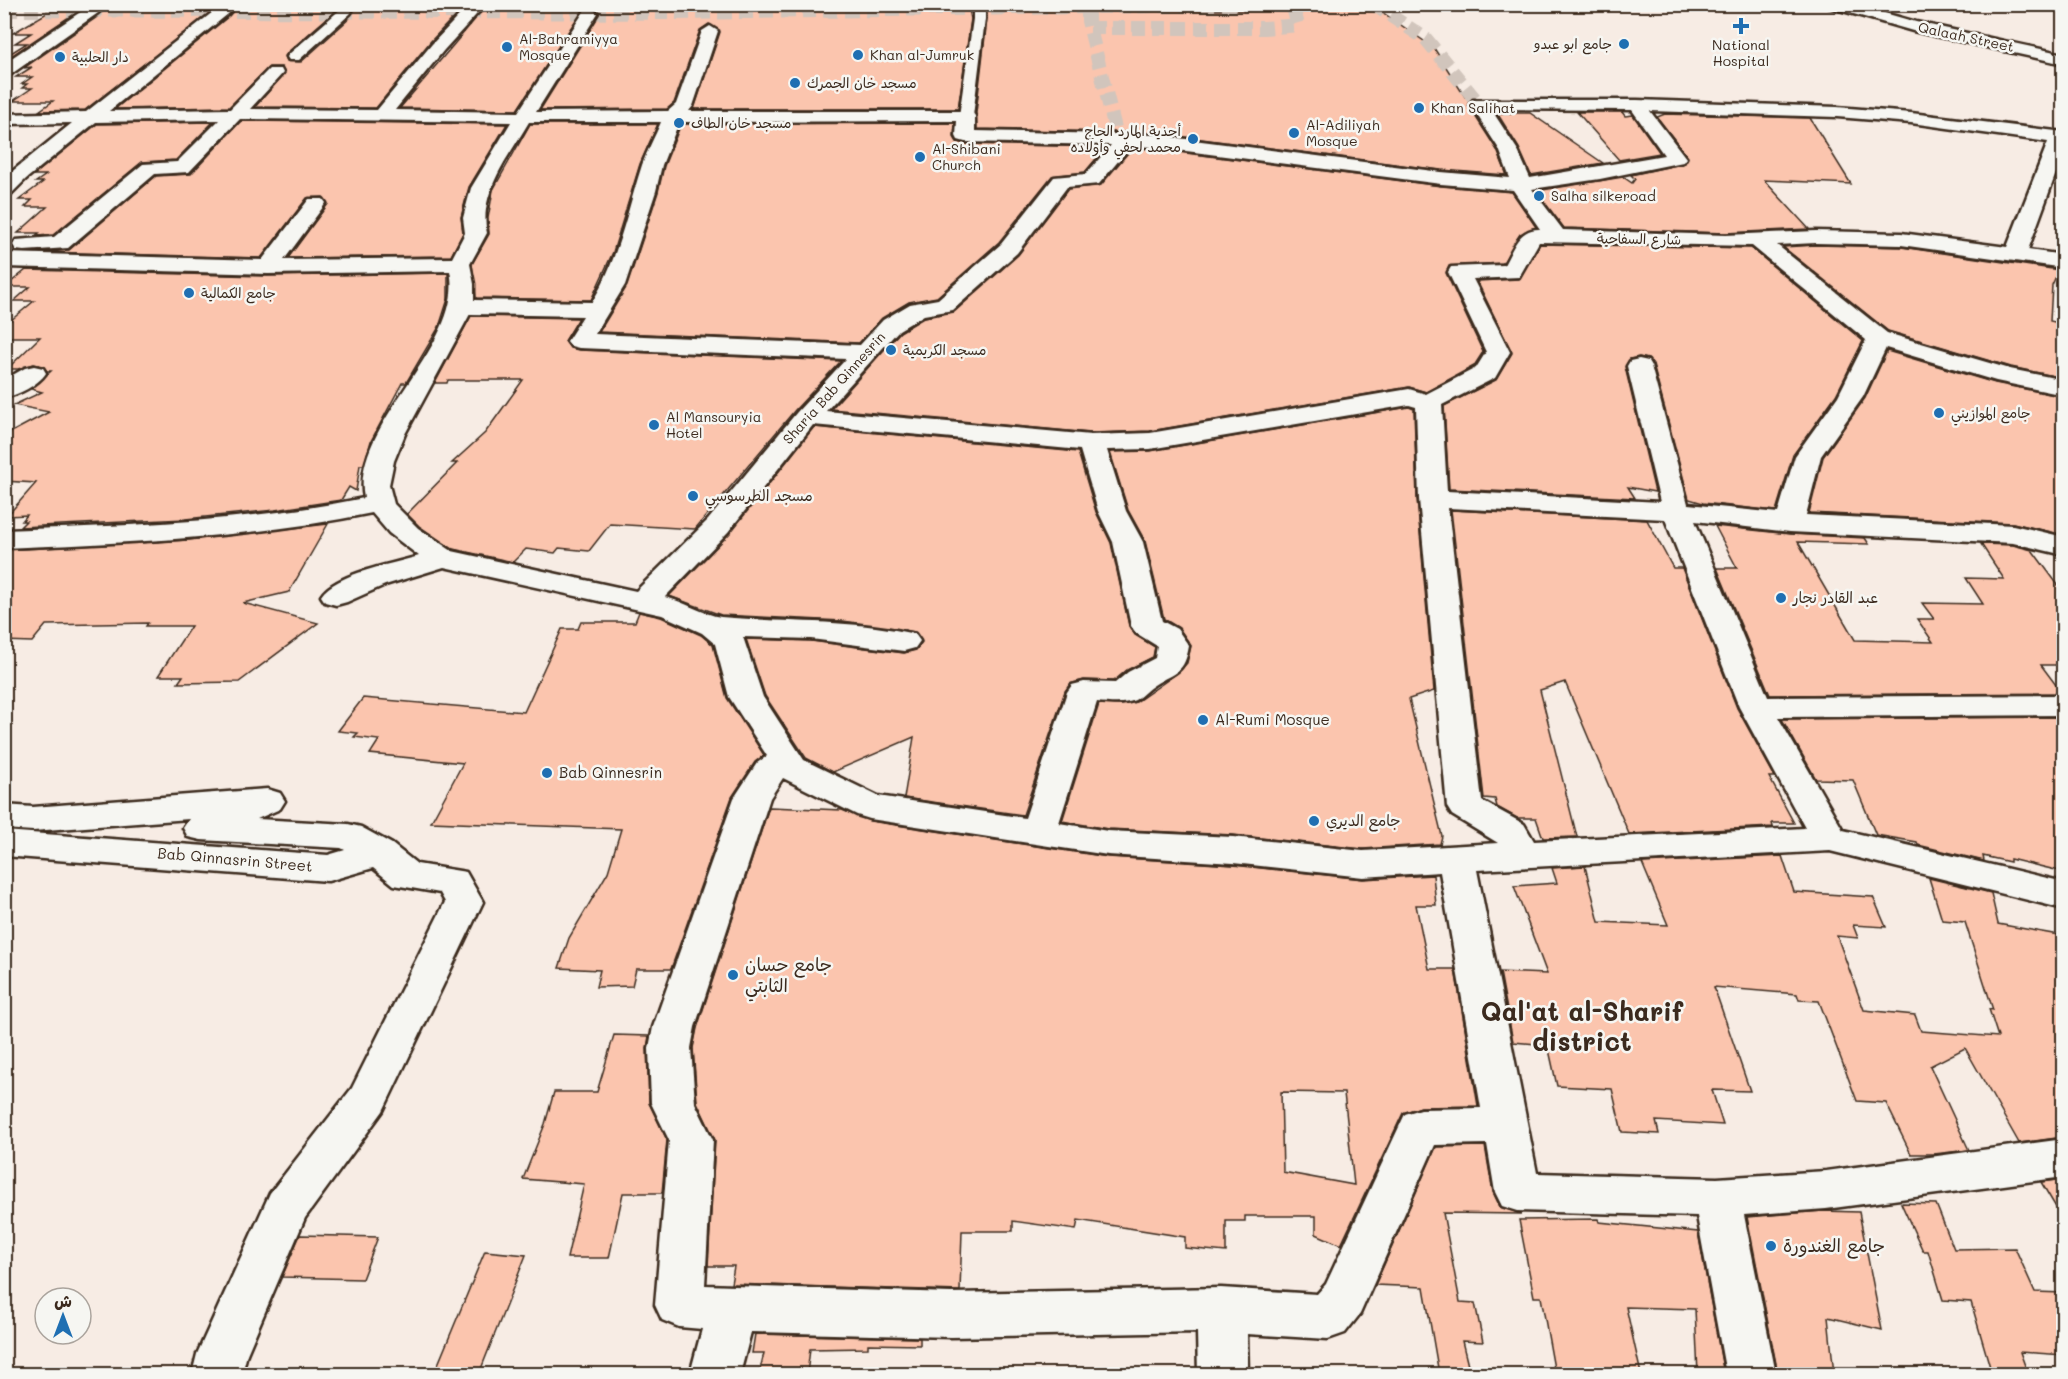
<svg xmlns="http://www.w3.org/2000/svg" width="2068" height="1379" font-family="Mali,'Playpen Sans Arabic',sans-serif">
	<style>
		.building { fill: #fbc5ae; stroke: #3b2a1e; stroke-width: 1.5; fill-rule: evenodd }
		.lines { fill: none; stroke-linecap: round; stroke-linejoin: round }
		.pedestrian-tunnel { stroke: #d1c5bc; stroke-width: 14; stroke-dasharray: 14 7; stroke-linecap: butt }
		.pedestrian-casing { stroke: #3b2a1e; stroke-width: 5 }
		.minor-casing { stroke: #3b2a1e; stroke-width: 5 }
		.pedestrian { fill: #f6f6f2; fill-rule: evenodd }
		.minor { fill: #f6f6f2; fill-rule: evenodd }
		.poi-dot { fill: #1f6fb2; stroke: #f6f6f2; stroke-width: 2 }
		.labels { text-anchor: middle; stroke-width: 5; stroke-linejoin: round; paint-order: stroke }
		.far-street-label { font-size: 14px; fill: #3b2a1e; stroke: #f6f6f2 }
		.far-poi-label { font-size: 14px; fill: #3b2a1e; stroke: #f6f6f2; text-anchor: start }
		.poi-label { font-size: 15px; fill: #3b2a1e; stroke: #f6f6f2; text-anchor: start }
		.street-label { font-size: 15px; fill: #3b2a1e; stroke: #f6f6f2 }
		.near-poi-label { font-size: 18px; fill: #3b2a1e; stroke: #f6f6f2; text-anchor: start }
		.near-district-label { font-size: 26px; font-weight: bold; fill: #3b2a1e; stroke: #f6f6f2 }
	</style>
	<rect width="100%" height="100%" fill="#f7ece4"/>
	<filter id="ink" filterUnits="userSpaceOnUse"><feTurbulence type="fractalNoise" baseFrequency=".0167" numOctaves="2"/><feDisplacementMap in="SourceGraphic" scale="12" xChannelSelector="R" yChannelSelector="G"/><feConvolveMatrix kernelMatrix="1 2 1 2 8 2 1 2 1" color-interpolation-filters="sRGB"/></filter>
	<g filter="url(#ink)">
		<g class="building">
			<polygon points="62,4 88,4 11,56 6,56 27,43 15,43 31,33 13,33"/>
			<polygon points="98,4 221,4 85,110 39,111 53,101 13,101 32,88 22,88 27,84 22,84 32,77 16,77 32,67 24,68 100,15 103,10"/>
			<path d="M225,4h241l-36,38 -54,66 -121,-1 30,-34 -4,-6h-12l-40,40 -114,2 114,-93 4,-5zM347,5l7,5 -2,6 -51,46 -14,-1 -2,-5 3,-4 53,-46z"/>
			<polygon points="488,4 655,4 653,8 731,7 732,5 766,4 968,4 971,19 958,109 694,109 720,32 709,24 700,30 674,103 667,109 540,110 600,14 599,11 589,6 583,9 517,110 400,108"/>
			<polygon points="986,4 1187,4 1189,10 1265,10 1265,8 1285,6 1365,6 1367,10 1379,10 1434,48 1465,97 1468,97 1470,100 1468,105 1497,150 1507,175 1441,170 1155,133 977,129 976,113 987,19"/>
			<polygon points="1577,112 1622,112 1625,116 1633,115 1660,153 1619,160"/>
			<polygon points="1497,113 1530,113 1603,163 1531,175 1519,148"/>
			<polygon points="1665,114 1810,118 1851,184 1764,180 1809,229 1726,233 1564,228 1536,191 1623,177 1632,183 1635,179 1631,175 1685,163 1688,157 1657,117"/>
			<polygon points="241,121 507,124 469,187 461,217 463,233 451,256 288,258 328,204 323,197 307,198 261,258 45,252 69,250 156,176 191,174"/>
			<polygon points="213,122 176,160 142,162 53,235 35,236 39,233 18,233 47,207 25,207 32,200 19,200 43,182 36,182 46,175 34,175 97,124"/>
			<polygon points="955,123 954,137 957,142 965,144 1106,147 1085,172 1052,176 999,242 937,297 909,302 882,318 859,343 599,332 627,286 658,192 664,166 681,124"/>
			<polygon points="530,124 658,124 640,164 613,252 591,300 476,298 472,264 489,234 488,218 493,190"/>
			<polygon points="1132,148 1155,149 1441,186 1512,192 1536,227 1520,234 1503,263 1449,266 1446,273 1483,352 1474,366 1426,392 1409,387 1150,431 1091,433 831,409 900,332 925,317 954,312 1018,255 1068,189 1101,185"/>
			<polygon points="1540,244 1751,248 1863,341 1836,395 1793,455 1776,511 1703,503 1689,499 1653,365 1648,359 1639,357 1630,359 1625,367 1655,492 1628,487 1635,498 1449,489 1444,406 1496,380 1512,353 1477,281 1519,279"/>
			<polygon points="1816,245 1901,247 2059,270 2052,285 2050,321 2064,324 2064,348 2057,365 2064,367 2064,378 2011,367 1888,331 1783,247"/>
			<polygon points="26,270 268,276 448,273 448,299 439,327 406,383 402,383 371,441 364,465 360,465 356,491 349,487 341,500 275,510 185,519 20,527 26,521 22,521 27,515 7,516 36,483 4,481 4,436 49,412 14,405 42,392 31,389 51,371 47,371 43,366 34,364 18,369 7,369 40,337 4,337 4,326 34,301 14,301 30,287 5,287"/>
			<polygon points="471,316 579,318 565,341 570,348 579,350 841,361 795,410 695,529 610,524 589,551 559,548 555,553 526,549 513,562 453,549 419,526 407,514 457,463 452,463 485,433 523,380 448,380 447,383 435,383"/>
			<polygon points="1887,351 1995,383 2064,397 2064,409 2061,409 2064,535 2013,523 1809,513 1823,457 1865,398"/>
			<polygon points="1409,407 1414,409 1417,499 1434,691 1409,699 1442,836 1440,844 1363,849 1233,835 1108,829 1062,821 1099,704 1121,705 1136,702 1179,672 1187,663 1191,646 1179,628 1164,619 1145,541 1128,510 1110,452 1150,451"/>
			<polygon points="814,427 1078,452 1096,512 1111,543 1129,626 1135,635 1155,647 1153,657 1127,670 1114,681 1084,680 1070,684 1065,691 1023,815 904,798 914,737 833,772 806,758 765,696 746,639 811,641 904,653 916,650 922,642 915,632 843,621 721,615 669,596 730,533"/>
			<polygon points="1451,510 1647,520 1673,568 1682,568 1737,708 1775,777 1769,777 1794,823 1772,823 1773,827 1629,834 1565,682 1540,690 1577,837 1543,838 1536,818 1517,818 1497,807 1495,799 1484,798"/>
			<polygon points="328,524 289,592 243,603 318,623 239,682 178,683 183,676 158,676 191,626 146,626 148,623 46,625 32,642 4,641 4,550 189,540"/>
			<polygon points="1715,526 1790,534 1865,538 1869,544 1798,542 1855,640 1933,642 1917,619 1934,619 1922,603 1983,604 1966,578 2004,579 1981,544 2013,545 2032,550 2064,593 2064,665 2041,665 2062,693 1770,695 1717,568 1737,568"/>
			<polygon points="639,612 661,617 701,635 713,645 727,698 764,755 755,762 732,797 671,969 636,969 632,986 596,987 600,970 559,968 569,938 608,872 621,829 431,822 463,763 370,754 379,740 354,737 358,733 338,731 363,698 524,712 562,629 578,629 581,622 635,622"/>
			<polygon points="2064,717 2064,872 2010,859 2010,862 1983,856 1984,861 1918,845 1917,842 1876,835 1853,780 1816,779 1782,719"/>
			<path d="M769,807l73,3 28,11 238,36 125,8 130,14 70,-4 3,30h-20l13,64h26l23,137 -57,1 -18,6 -62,132 -25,-11v-18h-71v5h-19v31l-41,-4v-11l-107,-17 -2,10 -63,-9v10h-51l-2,60 -229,-7 3,-18h-26l7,-126 -18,-38 -4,-54 4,-20zM1281,1092l63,1 10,92 -71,-13z"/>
			<polygon points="1782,856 1794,892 1873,897 1886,927 1853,925 1858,938 1837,936 1864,1010 1915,1015 1921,1031 1998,1037 1989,1009 1993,1010 1965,922 1942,920 1929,878 1991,893 1998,924 2064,936 2064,1137 2019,1143 1965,1048 1930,1066 1969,1150 1934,1154 1911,1154 1886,1103 1857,1101 1819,1001 1799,1000 1797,994 1714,987 1750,1091 1712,1090 1723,1125 1656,1121 1659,1134 1622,1132 1612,1089 1557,1086 1548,1045 1513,1042 1500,972 1547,974 1514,886 1557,883 1552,868 1585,866 1599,922 1668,925 1642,863"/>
			<polygon points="614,1035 649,1036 647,1048 649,1103 667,1140 662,1193 623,1193 609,1258 567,1258 584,1184 523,1179 545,1124 554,1092 597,1092"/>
			<polygon points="1485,1146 1493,1192 1500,1207 1522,1214 1443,1213 1460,1302 1475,1303 1483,1342 1462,1341 1470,1374 1439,1374 1424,1287 1375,1285 1436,1147"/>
			<polygon points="2064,1179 2064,1221 2041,1182"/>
			<polygon points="1901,1203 1936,1204 1954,1249 2015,1248 2035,1292 2064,1293 2064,1355 2020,1352 2028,1374 1992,1374 1971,1302 1943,1300 1928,1251 1923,1251"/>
			<polygon points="1823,1211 1859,1212 1882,1330 1828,1317 1834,1374 1778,1374 1747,1217"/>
			<polygon points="1598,1219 1599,1222 1698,1232 1724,1374 1698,1374 1695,1309 1626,1307 1641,1374 1555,1374 1541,1297 1534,1297 1519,1220"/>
			<polygon points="300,1235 378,1237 362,1279 282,1277"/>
			<polygon points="485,1251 526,1255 479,1374 434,1374"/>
			<polygon points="755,1334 920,1338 920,1345 868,1344 868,1348 810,1349 807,1374 759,1374 764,1353 752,1353"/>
		</g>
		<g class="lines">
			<g class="pedestrian-tunnel">
				<polyline points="1373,4 1426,39 1479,104"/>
				<polyline points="4,10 678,13 1288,4"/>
				<polyline points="1088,12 1088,21 1118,140"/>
				<polyline points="1090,28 1265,28 1298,25 1292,4"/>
			</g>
			<g class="pedestrian-casing">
				<g id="pedestrian">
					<polygon points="970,4 983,4 985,9 985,19 973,116 966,120 959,116 973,19 973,9"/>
					<polygon points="346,7 350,8 352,11 350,14 299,60 289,60 287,57 289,54 342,8"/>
				</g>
			</g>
			<g class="minor-casing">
				<g id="minor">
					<path d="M470,4h16l-42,46 -49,60 123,2 67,-102 5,-2 8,5 -62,99 132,-1 8,-7 26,-73 8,-5 8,5 -25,75 -4,5h277l6,1 3,4v15l180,4 286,37 69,6 -11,-29 -29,-45 3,-4h164l200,7 74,6 153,19v19l-36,99 36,5v13l-163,-23 -85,-2 -39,2 110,88 123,36 54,11v15l-68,-14 -110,-33 -23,49 -42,59 -15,59 207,10 51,12v18l-51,-12 -223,-11 -95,-11 73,176 296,-2v20l-286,2 65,113 221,52v27l-234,-58 -353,19 60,303 180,5 109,-7 238,-32v38l-238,32 -82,6 32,159h-50l-29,-158 -179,-5 -16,-5 -7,-14 -8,-48 -52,1 -75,169 -15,19 -17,6 -81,-5 1,40h-50l-1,-42 -246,5 -200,-5 -11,42h-50l12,-45 -23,-2 -17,-7 -7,-15 14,-165 -18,-37 -2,-55 4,-21 81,-229 23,-35 10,-7 -38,-59 -14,-53 -13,-11 -40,-18 -218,-48 -59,18 -38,17 -11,3 -11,-3 -4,-6c15,-23 72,-32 98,-40l-30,-23 -17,-20c-121,25 -245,30 -368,35v-18c121,-4 242,-8 360,-32 -15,-73 102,-153 86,-227l-182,3 -264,-7v-14l258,7 47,-61h14l3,4 -42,57 168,-2 13,-25 -2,-15 8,-30 40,-66 -271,-3 -51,53 -34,2 -87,74 -44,3 -8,-1 -3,-5 3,-5 38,-3 89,-73 34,-2 42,-42 -123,2 -70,57 -15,15 -7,2v-18l68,-55 -68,1v-10l82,-2 132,-104 5,-2 8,5 -3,3 -119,97 121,-2 39,-40h12l2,4 -33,36 127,1 55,-66zM1491,109l141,1 32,45 -134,23 -13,-29zM1650,111l187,6 74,6 137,19 -41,105 -106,-14 -85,-2 -90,4 -163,-5 -31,-41 68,-10 83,-17 3,-4zM957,121l-1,15 2,4 7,2 146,3 -25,29 -32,3 -53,67 -63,55 -28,5 -27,16 -23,25 -265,-11 30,-49 31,-94 6,-26 17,-43zM529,122h132c-6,14 -14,29 -19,43 -15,46 -24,96 -50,137l-118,-2v-16l-4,-20 17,-31c-9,-40 23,-78 42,-111zM1131,146l24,1 286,37 72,6 27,39c-21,-1 -27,20 -36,36l-53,2 -3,5 38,80 -10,16 -50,26 -17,-5 -259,44 -59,2 -265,-24 73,-81 25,-15 29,-5 64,-57 50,-66 32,-3zM1539,242l213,4 114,94 -28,56 -43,60 -17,57 -90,-9 -37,-138 -3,-5 -9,-2 -9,2 -3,5 33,136 -213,-11 -5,-86 53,-27 15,-26 -37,-73 46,-2zM470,314l113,2 -16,25 4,5 8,2 267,11 -49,53 -89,108 -72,71 -184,-40 -34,-23 -24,-24 -5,-19 5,-24 11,-27zM1409,405l7,2 3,92 28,308 5,8 46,28 -135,8 -130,-14 -125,-6 -49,-8 38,-121c12,1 27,3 38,-2 7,-4 12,-11 19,-15 22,-14 30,-11 35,-39l-12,-17 -15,-8 -19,-79 -17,-31 -19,-61 43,-1zM813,425l267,25 18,61 15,31 18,84 5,7 21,13 -2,12 -27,14 -13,11 -31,-1 -12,3 -5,7 -42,126 -147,-22 -74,-36 -41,-63 -20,-60 68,2 93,12 11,-3 5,-7 -5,-7c-63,-15 -129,-11 -194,-17 -17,-2 -38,-16 -56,-20l63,-65zM1448,508l217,11 74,188 66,121 -271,13 -10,-17 -42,-23zM783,778l74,37 13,4 238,36 125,8 130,14 77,-5 41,236 -60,1 -16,5 -79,170 -9,10 -96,-6 -270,5 -246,-8 8,-145 -18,-37 -4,-55 4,-21 75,-229z"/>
					<polygon points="1827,4 1853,4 1916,22 2064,54 2064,64 1913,31 1829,7"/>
					<polygon points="93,5 98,7 101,10 98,13 10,75 4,76 4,63 88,7"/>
					<path d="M34,366l9,2 3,5c-8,12 -28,22 -42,25v-18l21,-12z"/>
					<polygon points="267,789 280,793 285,801 280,809 257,819 348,824 361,827 392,844 417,864 466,872 483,902 383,1111 305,1218 247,1354 242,1374 192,1374 197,1354 270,1193 352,1088 445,902 440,893 394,885 373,868 328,881 4,856 4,831 328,855 345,850 341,848 201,840 188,837 183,828 189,819 33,831 4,829 4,805 33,807"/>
				</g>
			</g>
			<use href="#pedestrian" class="pedestrian"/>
			<use href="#minor" class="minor"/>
		</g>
	</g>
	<g class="poi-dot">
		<path d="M1738 17h6v6h6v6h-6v6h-6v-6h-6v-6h6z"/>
		<circle cx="1624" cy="44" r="6"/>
		<circle cx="507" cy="47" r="6"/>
		<circle cx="858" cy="55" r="6"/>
		<circle cx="60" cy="57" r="6"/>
		<circle cx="795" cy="83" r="6"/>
		<circle cx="1419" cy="108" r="6"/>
		<circle cx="679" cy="123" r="6"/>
		<circle cx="1294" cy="133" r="6"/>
		<circle cx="1193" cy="139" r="6"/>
		<circle cx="920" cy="157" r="6"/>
		<circle cx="1539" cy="196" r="6"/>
		<circle cx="189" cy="293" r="6"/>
		<circle cx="891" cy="350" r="6"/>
		<circle cx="1939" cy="413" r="6"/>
		<circle cx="654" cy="425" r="6"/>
		<circle cx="693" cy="496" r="6"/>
		<circle cx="1781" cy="598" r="6"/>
		<circle cx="1203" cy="720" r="6"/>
		<circle cx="547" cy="773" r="6"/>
		<circle cx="1314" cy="821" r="6"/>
		<circle cx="733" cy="975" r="6"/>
		<circle cx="1771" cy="1246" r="6"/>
	</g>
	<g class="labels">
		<g class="far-street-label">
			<text transform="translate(1966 37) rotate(12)" y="5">Qalaah Street</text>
			<text transform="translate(1639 239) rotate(1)" y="5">شارع السفاحية</text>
			<text transform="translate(834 388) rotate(-48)" y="5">Sharia Bab Qinnesrin</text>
		</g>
		<g class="far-poi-label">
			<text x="519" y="44">Al-Bahramiyya<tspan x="519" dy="16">Mosque</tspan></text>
			<text x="1612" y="49" text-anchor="end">جامع ابو عبدو</text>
			<text x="1741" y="50" text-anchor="middle">National<tspan x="1741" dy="16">Hospital</tspan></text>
			<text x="870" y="60">Khan al-Jumruk</text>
			<text x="72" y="62">دار الحلبية</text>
			<text x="807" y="88">مسجد خان الجمرك</text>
			<text x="1431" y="113">Khan Salihat</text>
			<text x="691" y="128">مسجد خان الطاف</text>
			<text x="1306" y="130">Al-Adiliyah<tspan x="1306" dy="16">Mosque</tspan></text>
			<text x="1181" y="136" text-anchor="end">أحذية المارد الحاج<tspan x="1181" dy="16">محمد لحفي وأولاده</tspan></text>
			<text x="932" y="154">Al-Shibani<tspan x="932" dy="16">Church</tspan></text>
			<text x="1551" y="201">Salha silkeroad</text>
			<text x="201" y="298">جامع الكمالية</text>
			<text x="903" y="355">مسجد الكريمية</text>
			<text x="1951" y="418">جامع الموازيني</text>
			<text x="666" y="422">Al Mansouryia<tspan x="666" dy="16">Hotel</tspan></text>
		</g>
		<g class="poi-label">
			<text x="705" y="501">مسجد الطرسوسي</text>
			<text x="1793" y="603">عبد القادر نجار</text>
			<text x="1215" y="725">Al-Rumi Mosque</text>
			<text x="559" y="778">Bab Qinnesrin</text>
			<text x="1326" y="826">جامع الديري</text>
		</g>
		<g class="street-label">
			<text transform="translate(235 860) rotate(5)" y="5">Bab Qinnasrin Street</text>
		</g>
		<g class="near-poi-label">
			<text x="745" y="971">جامع حسان<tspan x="745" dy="21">الثابتي</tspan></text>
			<text x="1783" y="1252">جامع الغندورة</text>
		</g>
		<g class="near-district-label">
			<text x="1582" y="1021">Qal'at al-Sharif<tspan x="1582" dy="30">district</tspan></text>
		</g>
	</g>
	<rect width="2068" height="1379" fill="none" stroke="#f6f6f2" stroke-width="24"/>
	<rect x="12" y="12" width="2044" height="1355" fill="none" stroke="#3b2a1e" stroke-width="2" filter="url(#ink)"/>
	<g transform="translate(63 1316)"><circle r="28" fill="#f6f6f2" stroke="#aba49d" stroke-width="1.5"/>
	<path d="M0-4.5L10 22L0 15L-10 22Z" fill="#1f6fb2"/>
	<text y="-9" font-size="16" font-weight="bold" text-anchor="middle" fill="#3b2a1e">ش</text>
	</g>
</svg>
